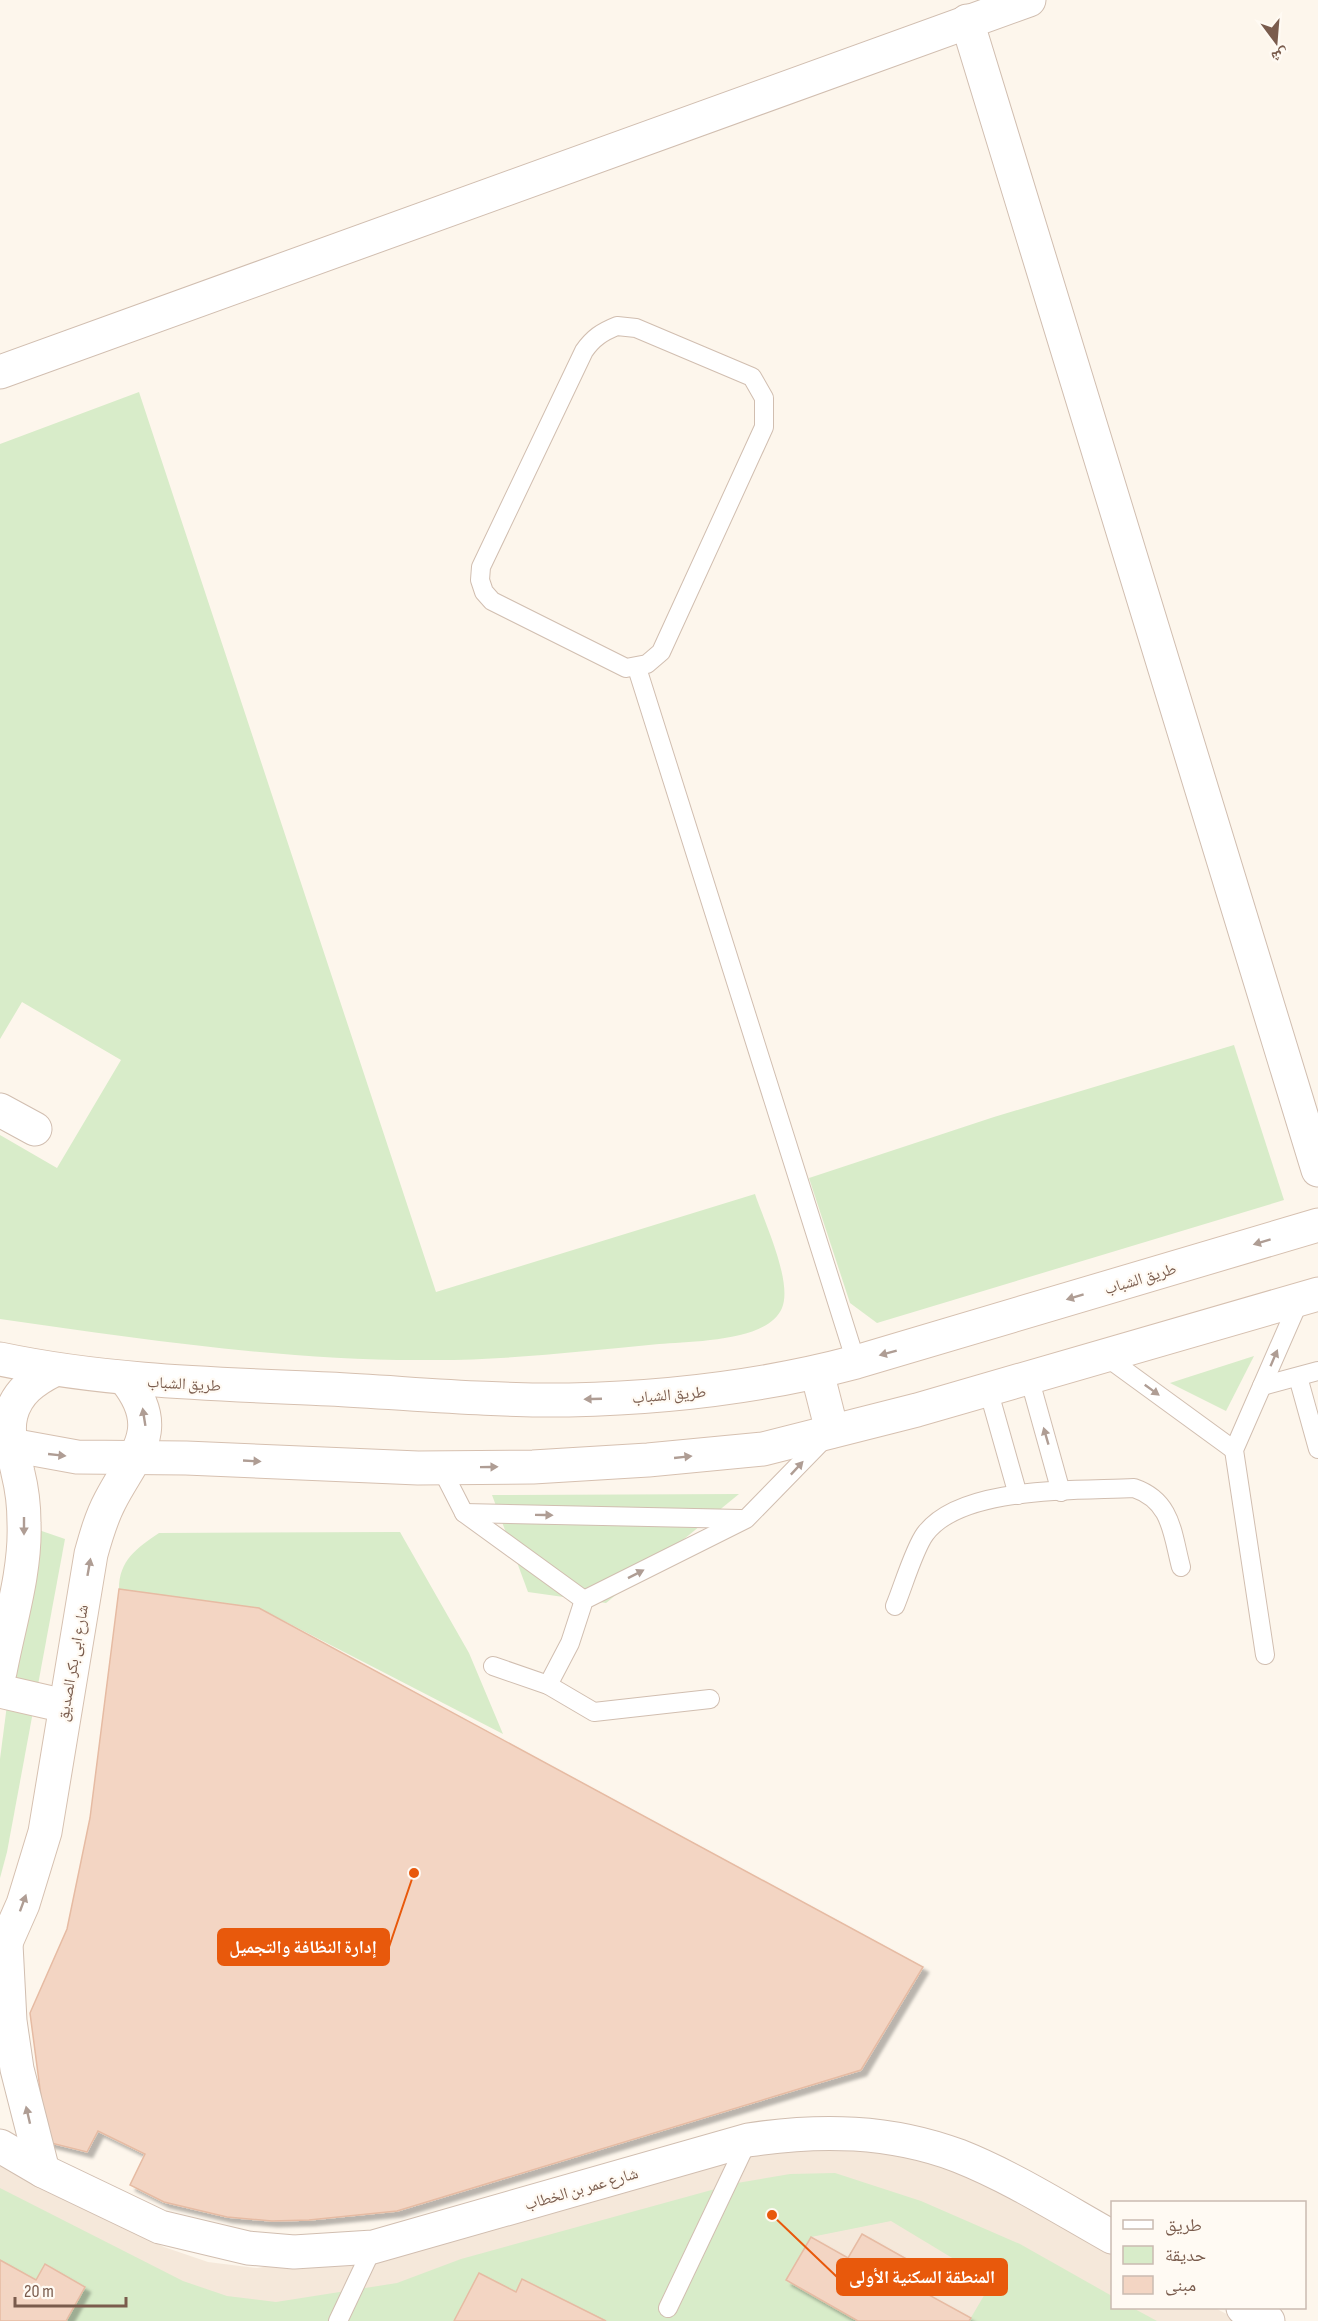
<svg xmlns="http://www.w3.org/2000/svg" width="1318" height="2321" font-family="'Sofia Sans Condensed','Noto Naskh Arabic',sans-serif">
	<style>
		.residential { fill: #f5e8da }
		.green { fill: #d8ecc9 }
		.building { fill: #f3d5c3; stroke: #e6bba3; stroke-width: 1.5; filter: url(#shadow) }
		.lines { fill: none; stroke-linecap: round; stroke-linejoin: round }
		.lane-casing { stroke: #d1beb0; stroke-width: 20 }
		.street-casing { stroke: #d1beb0; stroke-width: 35 }
		.secondary-casing { stroke: #d6c0b0; stroke-width: 35 }
		.lane { stroke: #fff; stroke-width: 18 }
		.street { stroke: #fff; stroke-width: 33 }
		.secondary { stroke: #fff; stroke-width: 33 }
		.oneway { fill: #af9d94 }
		.labels { text-anchor: middle; stroke-width: 4.5; stroke-linejoin: round; paint-order: stroke }
		.street-label { font-size: 16px; fill: #7a5c4d; stroke: #fffaf3 }
		.leader { fill: none; stroke: #e8590c; stroke-width: 2 }
		.callout-dot { fill: #e8590c; stroke: #fffaf3; stroke-width: 2 }
		.callout { fill: #e8590c; stroke: #e8590c; stroke-width: 2 }
		.callout-label { font-size: 18px; text-anchor: middle; font-weight: bold; fill: #fff }
	</style>
	<defs>
		<filter id="shadow"><feDropShadow dx="5.5" dy="5.5" stdDeviation="1.5" flood-color="#0004"/></filter>
	</defs>
	<rect width="100%" height="100%" fill="#fdf6ec"/>
	<polygon class="residential" points="816,2138 960,2169 1112,2251 1112,2308 1215,2308 1240,2321 0,2321 0,2166 164,2247 208,2262 257,2268 303,2261"/>
	<g class="green">
		<path d="M139,392l297,900 319,-98c9,27 38,88 27,114 -14,34 -91,33 -123,36 -75,7 -149,16 -224,16 -144,2 -293,-21 -435,-41v-184l57,33 64,-108 -99,-58 -22,37v-595z"/>
		<polygon points="1234,1045 1284,1200 877,1323 850,1303 809,1178 994,1117"/>
		<polygon points="1254,1356 1226,1411 1170,1383"/>
		<polygon points="739,1494 606,1603 528,1592 492,1495"/>
		<polygon points="30,1527 65,1539 7,1852 0,1878 0,1759"/>
		<path d="M400,1532l69,121 34,81 -244,-126 -140,-19c0,-29 18,-41 40,-56z"/>
		<polygon points="835,2173 921,2201 1020,2244 1112,2296 1112,2308 1133,2308 1157,2321 969,2321 992,2282 891,2221 811,2237 786,2280 858,2321 606,2321 523,2279 516,2292 454,2321 66,2321 85,2287 45,2265 36,2280 0,2260 0,2188 183,2281 227,2296 276,2302 397,2283 461,2259 737,2183 790,2174"/>
	</g>
	<g class="building">
		<polygon points="119,1589 259,1608 923,1967 861,2070 397,2211 309,2220 272,2221 227,2217 164,2202 130,2185 145,2154 98,2131 87,2152 47,2142 30,2013 67,1929 90,1818"/>
		<polygon points="862,2234 928,2271 918,2289 971,2318 969,2321 858,2321 786,2280 811,2237 848,2258"/>
		<polygon points="0,2260 36,2280 45,2264 85,2287 66,2321 0,2321"/>
		<polygon points="479,2273 516,2292 522,2279 606,2321 454,2321"/>
	</g>
	<g class="lines">
		<g class="lane-casing">
			<g id="lane">
				<path d="M617,326l19,2 116,49 12,21v29l-103,225 -14,12 -21,4 -134,-67 -8,-9 -4,-12 1,-13 103,-216c9,-13 18,-19 33,-25z"/>
				<polyline points="637,668 856,1362"/>
				<polyline points="1105,1356 1234,1450"/>
				<polyline points="1029,1377 1061,1492"/>
				<polyline points="1298,1377 1318,1449"/>
				<polyline points="1262,1386 1318,1371"/>
				<polyline points="988,1389 1018,1495"/>
				<polyline points="441,1468 464,1513 584,1600"/>
				<polyline points="464,1513 741,1519"/>
				<path d="M895,1606c8,-19 19,-57 30,-72 36,-49 153,-43 209,-46 38,13 38,45 47,79"/>
				<polyline points="1265,1655 1234,1450 1300,1299"/>
				<polyline points="493,1666 548,1685 594,1712 710,1699"/>
				<polyline points="548,1685 570,1643 584,1600 746,1519 827,1436"/>
				<polyline points="668,2308 748,2140"/>
				<polyline points="338,2321 373,2247"/>
			</g>
		</g>
		<g class="street-casing">
			<g id="street">
				<polyline points="967,21 1318,1170"/>
				<polyline points="0,372 1029,0"/>
				<polyline points="0,1110 35,1129"/>
				<polyline points="6,1944 10,2021 17,2069 43,2171"/>
				<path d="M0,2146l43,25 117,56 88,21 46,4 79,-5 375,-107c72,-11 142,-10 211,16 53,21 103,53 153,81"/>
				<polyline points="1243,2308 1268,2321"/>
			</g>
		</g>
		<g class="secondary-casing">
			<g id="secondary">
				<path d="M0,1359c109,23 218,25 329,30 79,4 160,12 240,11 97,-2 193,-13 287,-38l462,-137"/>
				<polyline points="817,1372 832,1431"/>
				<polyline points="0,1443 77,1457 186,1458 418,1468 533,1467 648,1460 763,1449 917,1410 1318,1294"/>
				<path d="M0,1672c9,-48 26,-100 24,-149 0,-16 -2,-34 -6,-50 -4,-20 -12,-38 -7,-58 6,-23 23,-35 43,-45"/>
				<polyline points="0,1691 65,1706"/>
				<path d="M0,1956l23,-52 22,-72 46,-278c5,-18 10,-36 19,-53 23,-45 56,-71 16,-121"/>
			</g>
		</g>
		<use href="#lane" class="lane"/>
		<use href="#street" class="street"/>
		<use href="#secondary" class="secondary"/>
	</g>
	<defs><path id="oneway-solid" d="M-6-.8H1V-3.2L6.5 0L1 3.2V.8H-6Z" transform="scale(1.5)"/></defs>
	<g class="oneway">
		<use href="#oneway-solid" transform="translate(1262 1242) rotate(163)"/>
		<use href="#oneway-solid" transform="translate(1075 1297) rotate(163)"/>
		<use href="#oneway-solid" transform="translate(888 1353) rotate(165)"/>
		<use href="#oneway-solid" transform="translate(1274 1358) rotate(-67)"/>
		<use href="#oneway-solid" transform="translate(1152 1390) rotate(36)"/>
		<use href="#oneway-solid" transform="translate(593 1399) rotate(178)"/>
		<use href="#oneway-solid" transform="translate(144 1417) rotate(-99)"/>
		<use href="#oneway-solid" transform="translate(1046 1436) rotate(-106)"/>
		<use href="#oneway-solid" transform="translate(57 1455) rotate(6)"/>
		<use href="#oneway-solid" transform="translate(683 1457) rotate(-6)"/>
		<use href="#oneway-solid" transform="translate(252 1461) rotate(3)"/>
		<use href="#oneway-solid" transform="translate(489 1467) rotate(-1)"/>
		<use href="#oneway-solid" transform="translate(797 1468) rotate(-47)"/>
		<use href="#oneway-solid" transform="translate(544 1515) rotate(1)"/>
		<use href="#oneway-solid" transform="translate(24 1526) rotate(90)"/>
		<use href="#oneway-solid" transform="translate(89 1567) rotate(-80)"/>
		<use href="#oneway-solid" transform="translate(636 1574) rotate(-27)"/>
		<use href="#oneway-solid" transform="translate(23 1903) rotate(-70)"/>
		<use href="#oneway-solid" transform="translate(28 2115) rotate(-103)"/>
	</g>
	<g class="labels">
		<g class="street-label">
			<text transform="translate(1140 1278) rotate(-17)" y="6">طريق الشباب</text>
			<text transform="translate(184 1383) rotate(3)" y="6">طريق الشباب</text>
			<text transform="translate(669 1394) rotate(-5)" y="6">طريق الشباب</text>
			<text transform="translate(72 1663) rotate(-80)" y="6">شارع ابى بكر الصديق</text>
			<text transform="translate(581 2188) rotate(-16)" y="6">شارع عمر بن الخطاب</text>
		</g>
	</g>
	<path class="leader" d="M414 1873L389 1947M772 2215L837 2277"/>
	<g class="callout-dot">
		<circle cx="414" cy="1873" r="6"/>
		<circle cx="772" cy="2215" r="6"/>
	</g>
	<g class="callout">
		<rect x="218" y="1929" width="171" height="36" rx="6"/>
		<rect x="837" y="2259" width="170" height="36" rx="6"/>
	</g>
	<g class="callout-label">
		<text x="303" y="1953">إدارة النظافة والتجميل</text>
		<text x="922" y="2283">المنطقة السكنية الأولى</text>
	</g>
	<rect x="1111" y="2201" width="195" height="108" fill="#fffaf3" stroke="#cabbb1" stroke-width="1.5"/>
	<rect x="1123" y="2220" width="30" height="9" fill="#ffffff" stroke="#cabbb1" stroke-width="1.5"/>
	<text x="1165" y="2231" font-size="18" fill="#7a5c4d">طريق</text>
	<rect x="1123" y="2246" width="30" height="18" fill="#d8ecc9" stroke="#cabbb1" stroke-width="1.5"/>
	<text x="1165" y="2261" font-size="18" fill="#7a5c4d">حديقة</text>
	<rect x="1123" y="2276" width="30" height="18" fill="#f3d5c3" stroke="#cabbb1" stroke-width="1.5"/>
	<text x="1165" y="2291" font-size="18" fill="#7a5c4d">مبنى</text>
	<g transform="translate(1276 42) rotate(164)" stroke="#fffaf3" stroke-width="4.5" paint-order="stroke">
	<path d="M0-4.5L10 22L0 15L-10 22Z" fill="#7a5c4d"/>
	<text y="-9" font-size="16" font-weight="bold" text-anchor="middle" fill="#7a5c4d">ش</text>
	</g>
	<path d="M15 2297v9h111v-9" fill="none" stroke="#7a5c4d" stroke-width="3"/>
	<text x="24" y="2297" font-size="18" fill="#7a5c4d" stroke="#fffaf3" stroke-width="4.5" paint-order="stroke">20 m</text>
</svg>
